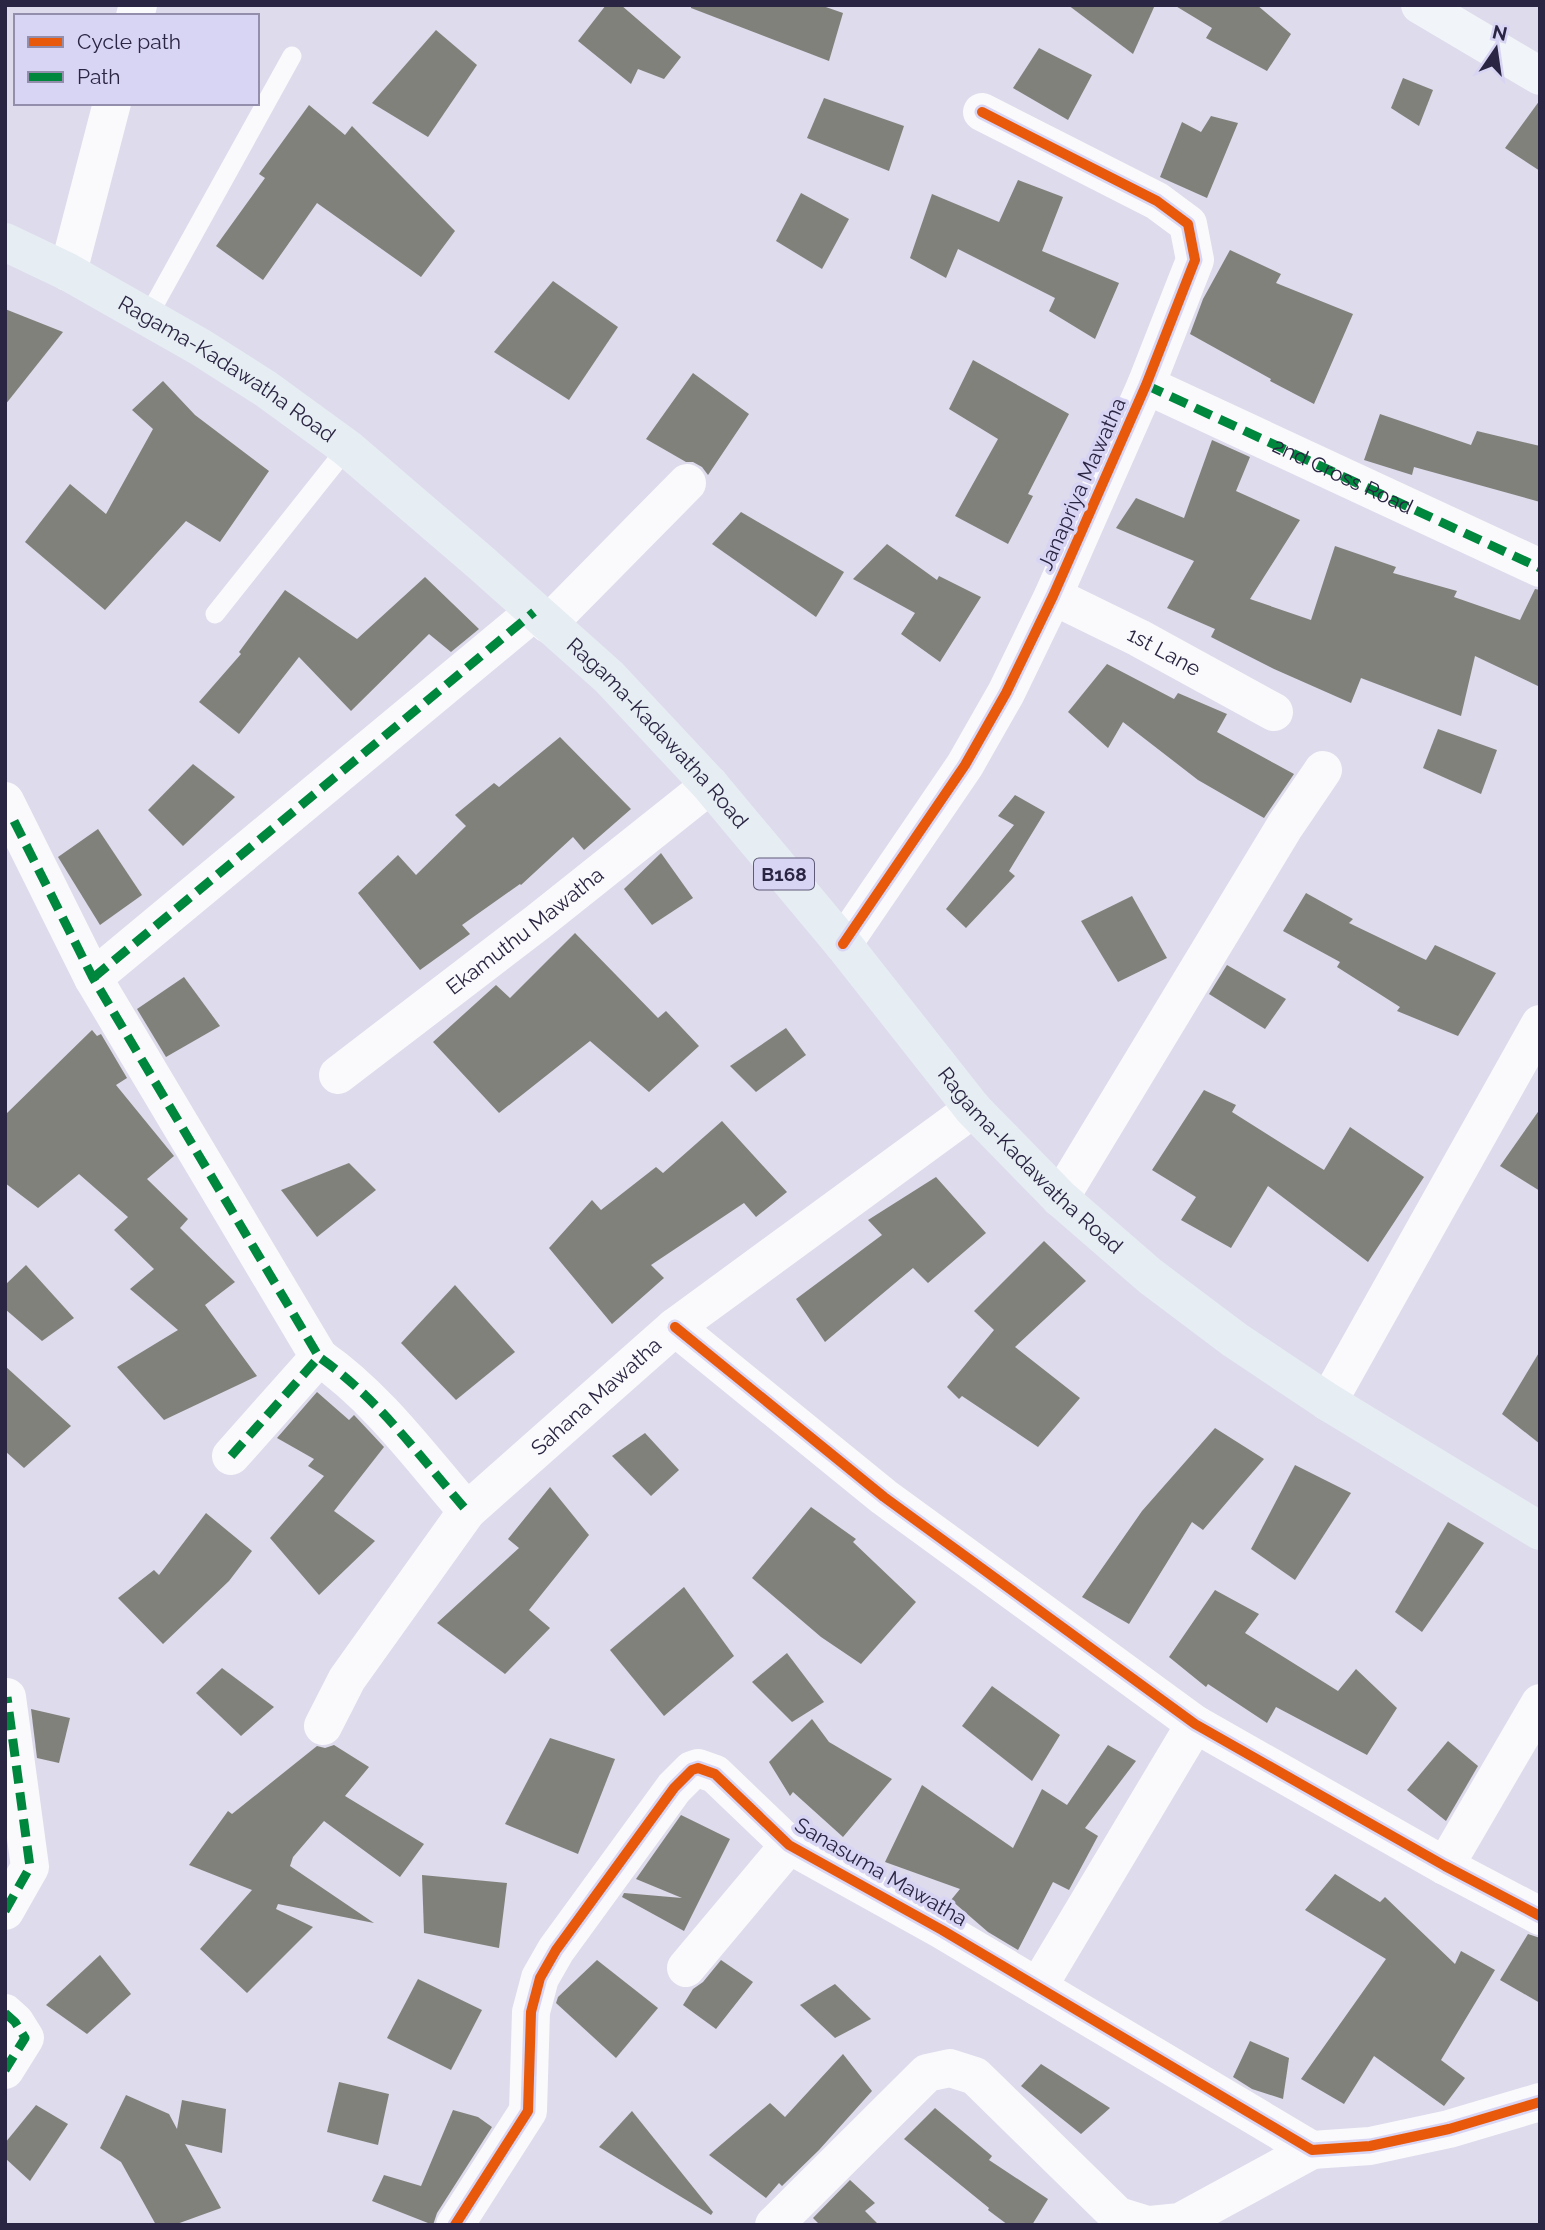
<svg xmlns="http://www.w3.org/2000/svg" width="1545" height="2230" font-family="Raleway,sans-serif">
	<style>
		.building { fill: #81817b }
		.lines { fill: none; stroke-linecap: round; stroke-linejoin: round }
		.lane { stroke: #fafafc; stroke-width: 19 }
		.street { stroke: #fafafc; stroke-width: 38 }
		.secondary { stroke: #f1f4f8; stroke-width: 38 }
		.primary { stroke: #e6edf3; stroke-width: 38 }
		.quiet { stroke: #00873e; stroke-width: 9; stroke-dasharray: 18 9; stroke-linecap: butt }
		.cycleway-casing { stroke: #d8d4f3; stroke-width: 15 }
		.cycleway { stroke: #e8590c; stroke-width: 10 }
		.labels { text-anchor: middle; stroke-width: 7; stroke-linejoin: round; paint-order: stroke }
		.shield { fill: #d8d4f3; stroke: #5e5a77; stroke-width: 2 }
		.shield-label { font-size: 19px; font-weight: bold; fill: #2a2542 }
		.street-label { font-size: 21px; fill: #2a2542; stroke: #d8d4f3 }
	</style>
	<rect width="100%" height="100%" fill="#dddbec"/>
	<g class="building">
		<polygon points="606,5 621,5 681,57 664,79 638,69 631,84 578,41"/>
		<polygon points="691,5 820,5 843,13 829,61 691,8"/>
		<polygon points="1068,5 1155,5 1133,54"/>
		<polygon points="1174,5 1257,5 1291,34 1267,71 1206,38 1212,28"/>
		<polygon points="436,30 477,65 428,137 372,103"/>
		<polygon points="1039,48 1092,75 1068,120 1013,88"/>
		<polygon points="1403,78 1433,90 1419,126 1391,108"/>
		<polygon points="824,98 904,126 889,171 807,138"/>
		<polygon points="1540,100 1540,171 1505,148"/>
		<polygon points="309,105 345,135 352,126 455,231 421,277 317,203 263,280 216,246 265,178 259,174"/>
		<polygon points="1211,116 1238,123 1207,198 1160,177 1182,122 1201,132"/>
		<polygon points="1018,180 1063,197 1042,251 1119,283 1095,339 1049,311 1055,298 958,249 946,278 910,258 932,194 999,222"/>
		<polygon points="801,193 849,219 822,269 776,241"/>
		<polygon points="1230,250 1281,274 1276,283 1353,314 1314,404 1270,381 1271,379 1190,334 1203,299"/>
		<polygon points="553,281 618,327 569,400 494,352"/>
		<polygon points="5,309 63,332 5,405"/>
		<polygon points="973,360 1069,414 1028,494 1033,496 1008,544 955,516 998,439 949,409"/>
		<polygon points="693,373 749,414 708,475 702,467 693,462 686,462 646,439"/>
		<polygon points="163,381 195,415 269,471 220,542 186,521 105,610 25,542 70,484 106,514 153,429 132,410"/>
		<polygon points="1380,414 1471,445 1477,431 1540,446 1540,502 1414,467 1412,475 1364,460"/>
		<polygon points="1212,440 1250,457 1236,491 1300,520 1250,599 1311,620 1335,546 1396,567 1393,573 1457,591 1454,597 1520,620 1535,589 1540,590 1540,687 1475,656 1461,716 1361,678 1351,703 1274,669 1211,637 1215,629 1167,608 1194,561 1116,528 1136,498 1184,518"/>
		<polygon points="741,512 844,572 816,617 712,544"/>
		<polygon points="887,544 937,580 939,576 981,597 940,662 901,634 915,613 853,579"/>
		<polygon points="425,577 479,629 451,652 429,634 351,711 299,657 239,734 199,702 241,654 239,652 285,590 357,639"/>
		<polygon points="1107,664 1174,699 1178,693 1227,714 1217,732 1294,774 1264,818 1198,780 1123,722 1108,748 1068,712"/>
		<polygon points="1438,729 1497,750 1481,794 1423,768"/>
		<polygon points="560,737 631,809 584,850 573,837 521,885 520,884 462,925 470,934 420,970 358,893 398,855 416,875 466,826 455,815 494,783 499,787"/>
		<polygon points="193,764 235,797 183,846 148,810"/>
		<polygon points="1015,795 1045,812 1009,871 1015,876 966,928 946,909 1014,825 998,816"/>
		<polygon points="98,829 142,895 100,925 58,857"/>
		<polygon points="661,853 693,898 652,925 624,889"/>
		<polygon points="1306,893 1353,919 1349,923 1426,960 1435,945 1496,973 1458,1036 1397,1011 1400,1007 1337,967 1340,962 1283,931"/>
		<polygon points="1132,896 1167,958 1118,982 1081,921"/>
		<polygon points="575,933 658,1018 666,1011 699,1046 649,1092 590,1041 499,1113 433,1042 496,985 510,998"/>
		<polygon points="1227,965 1286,999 1265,1029 1209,994"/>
		<polygon points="184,977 220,1026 166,1057 137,1009"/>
		<polygon points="786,1028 806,1055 756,1092 730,1066"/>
		<polygon points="92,1030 97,1036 101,1034 127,1078 116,1085 174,1156 147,1179 188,1219 180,1228 235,1282 205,1305 257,1376 164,1420 117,1367 178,1330 130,1289 154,1269 114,1230 128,1217 79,1174 38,1208 5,1183 5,1115"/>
		<polygon points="1204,1090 1236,1105 1232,1112 1324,1170 1350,1127 1424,1177 1368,1262 1268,1186 1231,1248 1181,1220 1196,1197 1152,1170"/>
		<polygon points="1540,1109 1540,1191 1500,1166"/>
		<polygon points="722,1121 787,1192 756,1217 744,1203 651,1265 664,1278 612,1324 549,1248 592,1200 601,1210 656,1167 663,1173"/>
		<polygon points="349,1163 376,1190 317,1237 281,1190"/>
		<polygon points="936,1177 986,1233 928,1283 913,1268 825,1342 796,1299 882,1235 868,1220"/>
		<polygon points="1044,1241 1086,1281 1015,1347 1080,1398 1038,1447 962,1396 959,1399 947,1387 994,1330 974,1311"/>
		<polygon points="26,1265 74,1318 42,1341 5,1309 5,1285"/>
		<polygon points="455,1285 515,1352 456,1400 401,1343"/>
		<polygon points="1540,1351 1540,1444 1502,1414"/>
		<polygon points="5,1366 71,1426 24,1468 5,1451"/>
		<polygon points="317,1392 349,1420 354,1415 384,1447 334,1511 375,1541 319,1595 270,1538 324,1476 308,1466 314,1459 277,1438"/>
		<polygon points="1215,1428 1264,1459 1203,1530 1192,1522 1129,1624 1082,1597 1142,1511"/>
		<polygon points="645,1433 679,1470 651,1496 612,1456"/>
		<polygon points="1295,1465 1351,1493 1295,1580 1251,1549"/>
		<polygon points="550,1487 589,1535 529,1610 550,1628 505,1674 437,1623 519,1548 508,1539"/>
		<polygon points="811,1507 856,1539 853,1542 916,1602 861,1664 821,1637 752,1578"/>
		<polygon points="206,1513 252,1551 229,1581 163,1644 118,1598 154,1570 159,1575"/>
		<polygon points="1448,1522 1484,1543 1422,1632 1395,1612"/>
		<polygon points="684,1587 734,1656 664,1716 610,1650"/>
		<polygon points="1215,1590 1259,1614 1245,1633 1338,1691 1356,1669 1397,1708 1367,1755 1276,1707 1267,1723 1208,1684 1206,1687 1169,1657"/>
		<polygon points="787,1653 824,1702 792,1722 752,1682"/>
		<polygon points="222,1668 274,1707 241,1736 196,1693"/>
		<polygon points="992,1686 1060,1735 1032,1781 962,1726"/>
		<polygon points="31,1709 70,1718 59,1763 37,1758"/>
		<polygon points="812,1719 829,1742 892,1779 843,1837 793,1792 790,1796 769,1762"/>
		<polygon points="550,1738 615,1759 578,1854 505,1824"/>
		<polygon points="1448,1741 1478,1766 1446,1821 1407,1790"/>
		<polygon points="334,1745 369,1767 345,1796 424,1844 400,1877 324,1821 293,1857 290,1866 374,1923 278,1904 276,1909 313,1927 247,1993 200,1949 252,1890 189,1865 228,1811 232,1814 317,1746 325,1748"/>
		<polygon points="1108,1745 1136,1761 1085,1828 1098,1836 1069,1890 1053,1882 1018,1950 988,1932 951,1900 960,1889 885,1862 922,1785 1013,1848 1042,1789 1067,1805"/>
		<polygon points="681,1815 730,1839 684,1931 622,1897 624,1893 682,1898 636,1879"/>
		<polygon points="1335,1874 1380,1902 1385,1897 1455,1964 1461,1951 1495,1970 1441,2060 1465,2078 1444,2106 1374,2056 1344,2104 1301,2079 1386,1959 1305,1910"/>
		<polygon points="422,1875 507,1883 499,1948 424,1933"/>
		<polygon points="1528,1934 1540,1938 1540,2003 1500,1980"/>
		<polygon points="100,1955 131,1994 87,2034 46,2005"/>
		<polygon points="597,1960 658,2008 616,2058 556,2003 558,1997"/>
		<polygon points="721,1960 753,1982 716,2029 683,2005 693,1989 703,1982"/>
		<polygon points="418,1979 482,2010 451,2070 387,2038"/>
		<polygon points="835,1984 871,2019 835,2038 800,2005"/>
		<polygon points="1250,2041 1289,2058 1283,2099 1252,2089 1233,2077"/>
		<polygon points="843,2054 872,2091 819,2150 782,2186 779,2183 766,2198 709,2155 770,2103 785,2117"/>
		<polygon points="1041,2064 1110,2108 1081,2134 1021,2086"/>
		<polygon points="339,2082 389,2094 378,2145 327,2132"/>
		<polygon points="126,2095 169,2114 177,2129 182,2100 226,2109 222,2153 185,2144 221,2208 174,2225 156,2225 121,2162 100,2148"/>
		<polygon points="36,2105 68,2124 30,2181 5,2158 5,2143"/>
		<polygon points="935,2108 992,2156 989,2160 1048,2199 1032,2225 1008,2225 988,2210 989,2208 904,2139"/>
		<polygon points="453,2110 478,2117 492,2127 437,2213 433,2225 372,2201 384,2175 421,2186"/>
		<polygon points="632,2111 713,2212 711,2215 599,2147"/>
		<polygon points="850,2180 875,2203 865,2211 879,2225 820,2225 813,2218"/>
	</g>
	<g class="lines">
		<g class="lane">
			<polyline points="147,318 292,56"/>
			<polyline points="215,614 347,448"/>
		</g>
		<g class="street">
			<polyline points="135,16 138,5"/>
			<polyline points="68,272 112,103"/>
			<path id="s1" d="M1146,385l394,183"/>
			<path id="s2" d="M1053,596l86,42 135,74"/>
			<polyline points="548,624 687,483"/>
			<polyline points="5,801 93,978 319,1357"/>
			<polyline points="843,944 965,765 1006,693 1053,596 1146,385 1195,260 1188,224 1157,201 982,112"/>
			<polyline points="93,978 534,612"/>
			<path id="s3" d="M338,1075l200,-153 172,-137"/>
			<polyline points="1060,1198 1285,826 1323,770"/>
			<polyline points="675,1327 884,1497 1195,1724 1445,1866 1540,1916"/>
			<polyline points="1328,1402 1540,1024"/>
			<path d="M231,1456l88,-99c59,41 102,101 148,154"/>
			<path id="s4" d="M323,1726l24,-47 120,-168 208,-184 298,-218"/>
			<polyline points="1445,1866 1540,1703"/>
			<polyline points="5,1911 30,1867 7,1697"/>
			<polyline points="686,1968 789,1845"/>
			<polyline points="1038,1987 1195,1724"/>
			<polyline points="5,2013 15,2022 25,2038 5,2070"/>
			<polyline points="455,2225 528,2111 531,2012 540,1978 556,1950 674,1788 692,1770 698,1768 715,1774 789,1845 942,1930 1312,2150 1370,2146 1449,2129 1540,2102"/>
			<polyline points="774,2225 927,2073 950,2068 975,2076 1118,2216 1147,2225"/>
			<polyline points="1150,2225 1180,2222 1312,2150"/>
		</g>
		<polyline class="secondary" points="1420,5 1540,76"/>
		<path class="primary" id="s5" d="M5,242l63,30 132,75 66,42 81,59 133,114 129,115 101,108 133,159 130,165 87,89 90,78 85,64 93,62 212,129"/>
		<g class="quiet">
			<polyline points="1146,385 1540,568"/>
			<polyline points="14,821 93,978 319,1357"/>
			<polyline points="93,978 534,612"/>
			<path d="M231,1456l88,-99c59,41 102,101 148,154"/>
			<polyline points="5,1911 30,1867 7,1697"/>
			<polyline points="5,2013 15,2022 25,2038 5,2070"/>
		</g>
		<g class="cycleway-casing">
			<g id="cycleway">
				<polyline points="843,944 965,765 1006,693 1053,596 1146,385 1195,260 1188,224 1157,201 982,112"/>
				<polyline points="675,1327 884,1497 1195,1724 1445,1866 1540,1916"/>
				<polyline points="455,2225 528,2111 531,2012 540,1978 556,1950 674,1788 692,1770 698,1768 715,1774 789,1845 942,1930 1312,2150 1370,2146 1449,2129 1540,2102"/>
			</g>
		</g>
		<use href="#cycleway" class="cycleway"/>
	</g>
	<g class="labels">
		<rect class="shield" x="754" y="858.5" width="60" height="31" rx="5"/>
		<g class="shield-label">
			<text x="784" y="881">B168</text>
		</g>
		<g class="street-label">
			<text dy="7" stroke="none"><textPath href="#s5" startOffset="256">Ragama-Kadawatha Road</textPath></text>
			<text dy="7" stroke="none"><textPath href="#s1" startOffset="217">2nd Cross Road</textPath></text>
			<text transform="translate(1082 484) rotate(-66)" y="7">Janapriya Mawatha</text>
			<text dy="7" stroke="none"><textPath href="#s2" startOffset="124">1st Lane</textPath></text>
			<text dy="7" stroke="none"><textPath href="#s5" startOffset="822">Ragama-Kadawatha Road</textPath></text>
			<text dy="7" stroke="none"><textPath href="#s3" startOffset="236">Ekamuthu Mawatha</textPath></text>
			<text dy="7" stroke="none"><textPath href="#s5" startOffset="1390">Ragama-Kadawatha Road</textPath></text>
			<text dy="7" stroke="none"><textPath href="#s4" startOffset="432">Sahana Mawatha</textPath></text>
			<text transform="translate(881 1872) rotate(30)" y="7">Sanasuma Mawatha</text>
		</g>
	</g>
	<rect width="1545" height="2230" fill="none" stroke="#2a2542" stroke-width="14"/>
	<rect x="14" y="14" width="245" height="91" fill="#d8d4f3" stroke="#928eac" stroke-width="2"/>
	<rect x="28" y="37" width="35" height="10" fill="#e8590c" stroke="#928eac" stroke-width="2"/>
	<text x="77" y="49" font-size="21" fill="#2a2542">Cycle path</text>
	<rect x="28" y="72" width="35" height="10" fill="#00873e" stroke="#928eac" stroke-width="2"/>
	<text x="77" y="84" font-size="21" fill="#2a2542">Path</text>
	<g transform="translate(1496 49) rotate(13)" stroke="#d8d4f3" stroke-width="5" paint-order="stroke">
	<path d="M0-5L12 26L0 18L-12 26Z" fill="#2a2542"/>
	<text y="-10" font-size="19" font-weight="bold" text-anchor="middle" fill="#2a2542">N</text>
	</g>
</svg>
